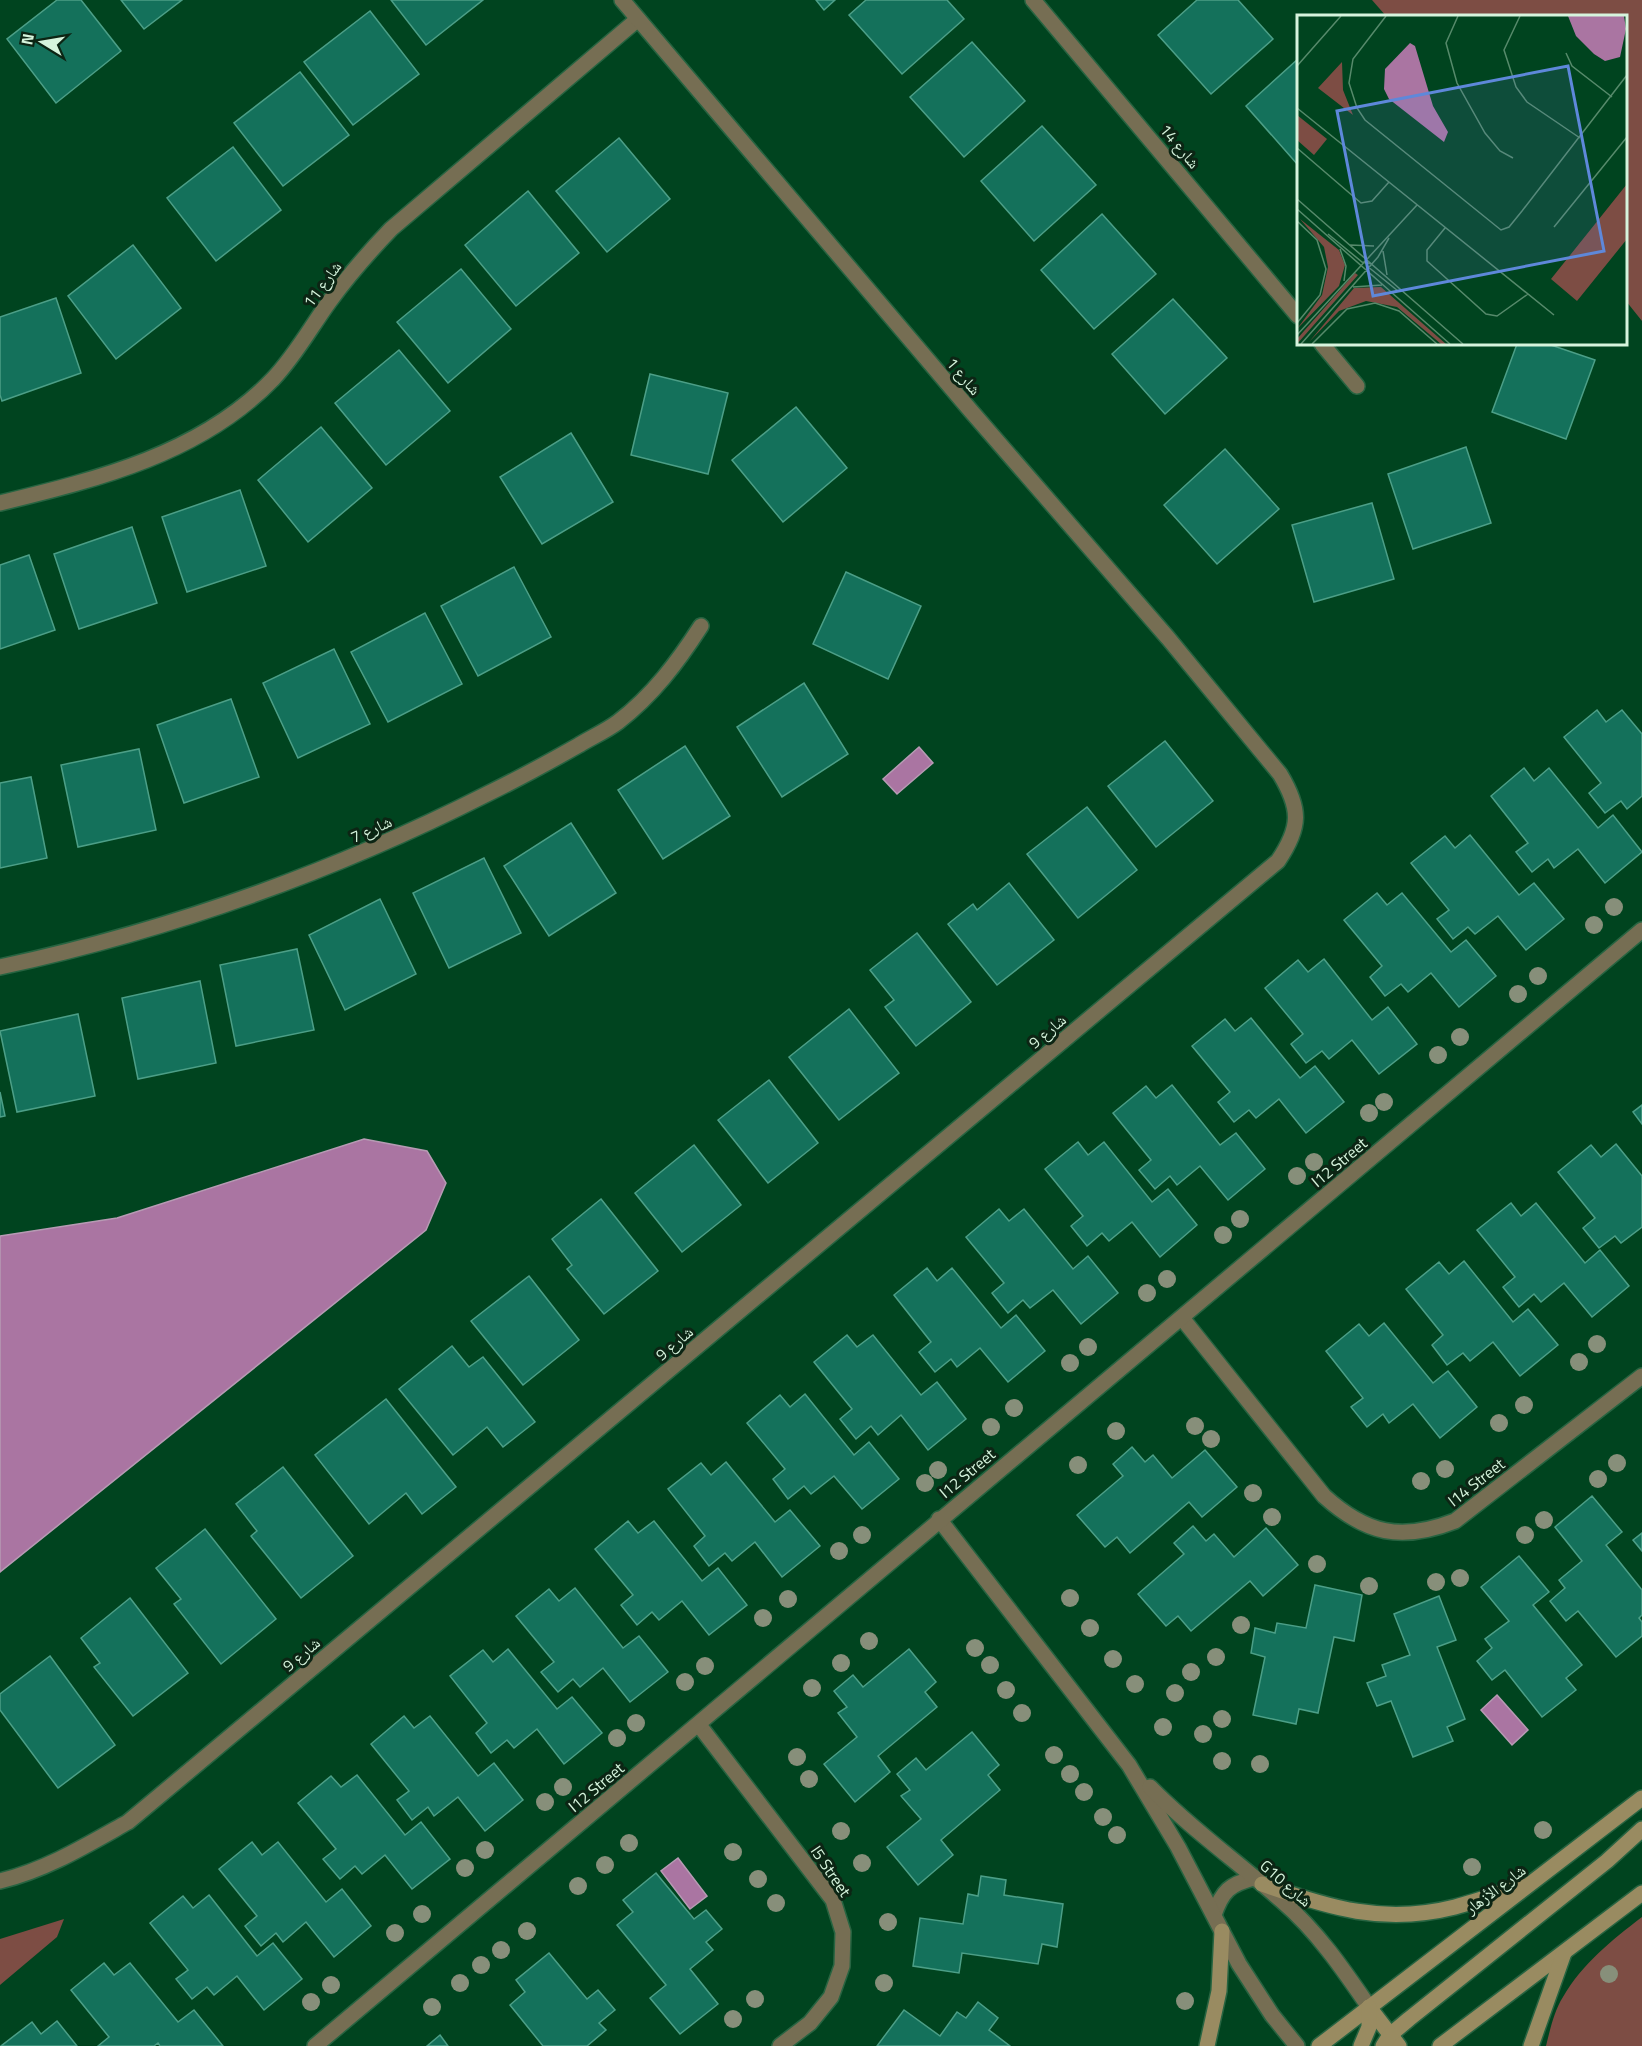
<svg xmlns="http://www.w3.org/2000/svg" width="1642" height="2046" font-family="'Titillium Web','Noto Naskh Arabic',sans-serif">
	<style>
		.green { fill: #7d4d44 }
		.water { fill: #aa75a2; stroke: #b79bb4; stroke-width: 1.5 }
		.building { fill: #14715b; stroke: #4c9f87; stroke-width: 1.5 }
		.lines { fill: none; stroke-linecap: round; stroke-linejoin: round }
		.lane-casing { stroke: #276441; stroke-width: 18 }
		.street-casing { stroke: #276441; stroke-width: 18 }
		.secondary-casing { stroke: #276441; stroke-width: 18 }
		.lane { stroke: #766e53; stroke-width: 15 }
		.street { stroke: #766e53; stroke-width: 15 }
		.secondary { stroke: #998b61; stroke-width: 15 }
		.tree { fill: #878f7a }
		.labels { text-anchor: middle; stroke-width: 6; stroke-linejoin: round; paint-order: stroke }
		.street-label { font-size: 16px; fill: #d6f4dd; stroke: #0c2514 }
		.inset-road { fill: none; stroke: #568a6b; stroke-width: 1.5 }
		.view { fill: #5e88da; fill-opacity: 0.15; stroke: #5e88da; stroke-width: 3 }
		.inset-edge { fill: none; stroke: #d6f4dd; stroke-width: 3 }
	</style>
	<rect width="100%" height="100%" fill="#00441f"/>
	<g class="green">
		<polygon points="1372,0 1642,0 1642,321 1626,301 1626,16 1386,16"/>
		<path d="M1642,1917v129h-96c4,-16 8,-35 17,-49 19,-33 49,-57 79,-80z"/>
		<polygon points="64,1919 57,1937 0,1985 0,1939"/>
	</g>
	<g class="water">
		<polygon points="919,747 933,763 897,794 883,779"/>
		<polygon points="364,1139 427,1151 446,1183 426,1230 0,1572 0,1236 117,1218"/>
		<polygon points="1497,1695 1528,1730 1512,1745 1481,1710"/>
		<polygon points="678,1858 707,1896 690,1909 661,1871"/>
	</g>
	<g class="building">
		<polygon points="57,0 81,0 121,51 56,103 7,39"/>
		<polygon points="121,0 182,0 144,29"/>
		<polygon points="391,0 483,0 426,45"/>
		<polygon points="816,0 835,0 824,10"/>
		<polygon points="866,0 947,0 964,19 902,74 849,15"/>
		<polygon points="1197,0 1238,0 1273,39 1211,94 1158,35"/>
		<polygon points="370,11 419,74 353,125 304,62"/>
		<polygon points="972,42 1025,101 964,157 910,97"/>
		<polygon points="1298,59 1298,165 1246,106"/>
		<polygon points="300,72 349,135 283,186 234,123"/>
		<polygon points="1042,126 1096,185 1034,241 981,181"/>
		<polygon points="619,138 670,199 607,252 556,191"/>
		<polygon points="233,147 281,210 216,261 167,198"/>
		<polygon points="528,191 579,253 516,306 465,245"/>
		<polygon points="1102,214 1156,274 1094,329 1041,270"/>
		<polygon points="133,245 181,308 116,359 68,296"/>
		<polygon points="461,269 511,329 448,383 397,322"/>
		<polygon points="56,298 81,373 2,401 0,395 0,317"/>
		<polygon points="1173,299 1227,358 1165,414 1112,354"/>
		<polygon points="1517,344 1548,344 1595,360 1566,439 1492,412"/>
		<polygon points="399,350 450,411 386,465 335,403"/>
		<polygon points="650,374 728,393 708,474 631,455"/>
		<polygon points="796,407 847,468 783,522 732,460"/>
		<polygon points="321,427 372,488 308,542 258,480"/>
		<polygon points="571,433 613,502 542,544 500,477"/>
		<polygon points="1466,447 1491,523 1413,549 1388,474"/>
		<polygon points="1225,449 1279,509 1217,564 1164,505"/>
		<polygon points="240,490 266,566 187,592 162,517"/>
		<polygon points="1372,503 1394,579 1314,602 1292,525"/>
		<polygon points="132,527 157,603 79,629 54,554"/>
		<polygon points="29,555 55,630 0,649 0,565"/>
		<polygon points="514,567 551,637 478,676 441,606"/>
		<polygon points="846,572 921,606 888,679 813,644"/>
		<polygon points="425,613 462,684 388,722 351,652"/>
		<polygon points="334,649 370,724 298,758 263,683"/>
		<polygon points="804,683 848,754 782,797 737,727"/>
		<polygon points="231,699 259,777 184,803 157,725"/>
		<polygon points="1597,710 1606,722 1622,710 1642,734 1642,796 1627,809 1621,801 1605,813 1589,793 1601,783 1564,737"/>
		<polygon points="1165,741 1213,801 1156,847 1108,786"/>
		<polygon points="685,746 730,816 663,859 618,790"/>
		<polygon points="139,749 156,830 78,847 61,765"/>
		<polygon points="1524,768 1534,781 1549,768 1598,828 1613,815 1642,852 1605,883 1578,849 1554,868 1548,859 1532,872 1516,852 1528,843 1491,796"/>
		<polygon points="31,777 47,858 0,868 0,783"/>
		<polygon points="1087,807 1137,870 1078,918 1027,854"/>
		<polygon points="571,823 616,893 549,936 504,866"/>
		<polygon points="1470,835 1519,895 1534,883 1564,919 1526,950 1498,916 1475,934 1468,927 1453,939 1437,919 1449,910 1411,863 1445,836 1455,848"/>
		<polygon points="484,858 521,933 449,968 413,893"/>
		<polygon points="1009,883 1054,940 997,985 948,924 973,904 977,910"/>
		<polygon points="1377,893 1387,905 1402,893 1451,952 1466,940 1496,976 1459,1007 1431,973 1408,992 1401,984 1385,996 1370,977 1382,966 1344,920"/>
		<polygon points="380,899 416,974 345,1010 309,935"/>
		<polygon points="917,933 971,1002 916,1046 885,1007 894,1000 870,970"/>
		<polygon points="297,949 314,1030 236,1046 220,965"/>
		<polygon points="1324,959 1372,1020 1388,1007 1417,1044 1379,1074 1352,1040 1329,1059 1322,1051 1306,1063 1291,1044 1303,1034 1265,988 1298,960 1308,972"/>
		<polygon points="200,981 216,1063 138,1079 122,998"/>
		<polygon points="849,1009 899,1073 839,1120 789,1057"/>
		<polygon points="78,1014 95,1096 17,1112 0,1031"/>
		<polygon points="1251,1018 1300,1078 1315,1066 1344,1102 1306,1133 1279,1099 1256,1118 1249,1110 1234,1122 1218,1102 1230,1092 1192,1046 1225,1019 1235,1031"/>
		<polygon points="769,1080 818,1143 768,1183 718,1120"/>
		<polygon points="1172,1085 1220,1145 1236,1133 1265,1169 1228,1200 1200,1166 1177,1185 1170,1176 1155,1189 1139,1170 1151,1160 1113,1113 1146,1086 1156,1098"/>
		<polygon points="0,1092 5,1116 0,1117"/>
		<polygon points="1642,1105 1642,1124 1633,1112"/>
		<polygon points="1078,1142 1088,1155 1104,1142 1152,1202 1168,1189 1197,1225 1160,1257 1132,1222 1109,1241 1102,1233 1087,1246 1071,1226 1083,1216 1045,1169"/>
		<polygon points="1616,1144 1642,1176 1642,1227 1621,1243 1615,1236 1599,1248 1583,1228 1595,1218 1558,1172 1591,1145 1601,1157"/>
		<polygon points="694,1145 741,1205 682,1252 635,1193"/>
		<polygon points="601,1199 658,1271 604,1314 567,1269 572,1265 552,1239"/>
		<polygon points="1511,1203 1521,1216 1536,1203 1585,1263 1600,1250 1629,1286 1592,1317 1564,1283 1541,1302 1534,1294 1519,1307 1503,1287 1515,1277 1477,1230"/>
		<polygon points="999,1209 1009,1221 1024,1209 1073,1269 1088,1256 1118,1293 1081,1324 1053,1290 1030,1308 1023,1300 1008,1313 992,1293 1004,1283 966,1237"/>
		<polygon points="1464,1261 1513,1322 1528,1309 1558,1345 1520,1376 1493,1342 1470,1361 1463,1353 1447,1365 1432,1345 1443,1335 1406,1289 1439,1262 1449,1274"/>
		<polygon points="927,1268 937,1281 952,1268 1001,1328 1016,1315 1045,1351 1008,1382 980,1348 957,1367 951,1359 935,1372 919,1352 931,1342 894,1295"/>
		<polygon points="529,1276 579,1340 523,1385 471,1321"/>
		<polygon points="1384,1323 1433,1383 1448,1371 1477,1407 1440,1438 1413,1404 1389,1423 1383,1414 1367,1427 1351,1407 1363,1398 1326,1351 1359,1324 1369,1336"/>
		<polygon points="847,1335 857,1347 873,1335 921,1395 937,1382 966,1419 928,1450 901,1415 878,1435 871,1426 856,1439 840,1419 852,1409 814,1362"/>
		<polygon points="452,1346 469,1367 483,1357 535,1422 503,1447 487,1427 453,1455 399,1389"/>
		<polygon points="805,1394 854,1455 869,1442 899,1479 862,1509 834,1476 811,1494 804,1486 788,1499 773,1479 785,1469 747,1423 780,1395 790,1407"/>
		<polygon points="386,1399 456,1487 422,1514 406,1493 369,1524 315,1455"/>
		<polygon points="1132,1447 1145,1462 1153,1455 1172,1478 1205,1450 1237,1487 1202,1517 1189,1502 1130,1553 1117,1537 1105,1547 1077,1515 1123,1476 1113,1464"/>
		<polygon points="726,1462 775,1522 790,1510 820,1546 782,1577 755,1542 732,1561 725,1553 709,1566 694,1546 705,1536 668,1489 701,1463 711,1475"/>
		<polygon points="283,1467 353,1556 301,1598 251,1536 257,1531 236,1504"/>
		<polygon points="1592,1496 1622,1532 1606,1545 1642,1590 1642,1615 1639,1618 1642,1622 1642,1636 1616,1657 1578,1611 1566,1621 1550,1601 1565,1588 1559,1580 1582,1561 1555,1527"/>
		<polygon points="628,1521 638,1533 654,1521 702,1581 718,1568 747,1605 709,1635 682,1601 659,1620 652,1612 637,1625 621,1605 633,1595 595,1549"/>
		<polygon points="1193,1526 1206,1541 1214,1534 1234,1557 1266,1528 1298,1565 1263,1596 1250,1581 1191,1631 1178,1616 1166,1626 1138,1594 1184,1554 1174,1543"/>
		<polygon points="205,1529 276,1619 221,1664 174,1604 181,1599 156,1568"/>
		<polygon points="1642,1533 1642,1551 1633,1540"/>
		<polygon points="1519,1556 1549,1592 1533,1605 1582,1665 1566,1678 1576,1690 1542,1717 1505,1670 1492,1680 1477,1661 1492,1648 1485,1639 1509,1621 1481,1587"/>
		<polygon points="1315,1585 1362,1595 1354,1641 1334,1637 1318,1713 1299,1709 1296,1724 1253,1715 1265,1657 1251,1653 1255,1628 1275,1633 1277,1623 1306,1628"/>
		<polygon points="575,1588 623,1648 639,1636 668,1672 630,1702 603,1668 580,1687 573,1679 558,1692 541,1672 554,1662 516,1616 549,1589 559,1601"/>
		<polygon points="1439,1596 1456,1640 1437,1647 1465,1719 1447,1727 1453,1741 1413,1757 1391,1701 1377,1706 1367,1683 1386,1676 1382,1665 1410,1655 1394,1614"/>
		<polygon points="130,1598 188,1673 133,1716 94,1667 100,1663 81,1638"/>
		<polygon points="508,1649 557,1709 572,1697 602,1733 564,1764 537,1729 514,1748 507,1740 491,1753 476,1733 487,1723 450,1676 483,1650 493,1662"/>
		<polygon points="909,1649 936,1682 925,1692 937,1707 878,1756 890,1772 855,1802 824,1764 857,1737 838,1713 847,1707 834,1691 853,1675 863,1687"/>
		<polygon points="50,1656 115,1745 58,1788 0,1710 0,1694"/>
		<polygon points="404,1716 414,1728 430,1716 478,1776 494,1763 523,1800 485,1831 458,1797 434,1816 428,1807 412,1820 397,1800 409,1791 371,1744"/>
		<polygon points="972,1732 999,1765 988,1775 1000,1790 941,1840 953,1855 918,1885 887,1847 921,1819 901,1796 910,1790 897,1774 916,1758 926,1770"/>
		<polygon points="357,1775 405,1835 421,1822 450,1859 412,1889 385,1855 362,1874 355,1866 340,1879 323,1859 336,1849 298,1803 331,1776 341,1787"/>
		<polygon points="252,1842 262,1855 278,1842 326,1902 342,1889 371,1926 334,1957 306,1922 283,1942 276,1933 261,1946 245,1926 257,1916 219,1869"/>
		<polygon points="656,1873 694,1919 706,1910 722,1929 706,1942 713,1950 690,1969 718,2004 680,2034 650,1998 666,1985 617,1925 633,1912 623,1900"/>
		<polygon points="981,1876 1006,1880 1004,1895 1063,1904 1057,1947 1042,1944 1038,1964 962,1953 959,1973 913,1966 920,1918 963,1924 968,1894 978,1896"/>
		<polygon points="209,1895 257,1956 273,1943 302,1979 264,2010 237,1976 214,1995 207,1987 192,1999 176,1979 188,1970 150,1923 183,1896 193,1908"/>
		<polygon points="549,1953 587,1999 598,1990 615,2010 599,2023 606,2030 587,2046 543,2046 510,2005 525,1992 516,1980"/>
		<polygon points="104,1963 114,1975 130,1963 178,2022 194,2010 223,2046 160,2046 158,2043 154,2046 98,2046 109,2037 71,1990"/>
		<polygon points="978,2002 998,2018 989,2030 1010,2046 877,2046 904,2010 940,2036 957,2012 966,2018"/>
		<polygon points="57,2021 77,2046 1,2046 32,2022 41,2034"/>
		<polygon points="440,2035 448,2046 427,2046"/>
	</g>
	<g class="lines">
		<g class="lane-casing">
			<path id="lane" d="M1214,1915c8,-24 16,-31 40,-37"/>
		</g>
		<g class="street-casing">
			<g id="street">
				<polyline points="1033,0 1298,316"/>
				<polyline points="1322,344 1357,386"/>
				<path d="M0,503c98,-24 201,-49 273,-124 22,-23 38,-52 56,-77 19,-26 40,-50 62,-73l247,-210"/>
				<path d="M0,967c171,-37 331,-94 487,-173 31,-15 62,-32 92,-49 13,-8 27,-14 39,-23 35,-27 59,-59 83,-96"/>
				<path d="M1182,1318l142,178c42,38 77,46 131,25l187,-145"/>
				<polyline points="939,1519 1129,1765 1178,1847 1239,1964 1272,2015 1297,2046"/>
				<polyline points="699,1725 833,1900 843,1932 842,1966 831,1997 810,2023 780,2046"/>
				<path d="M1150,1787c41,42 88,75 132,114 35,30 61,68 87,106"/>
				<path d="M0,1881c46,-11 87,-36 128,-59l1150,-961c23,-34 23,-52 2,-87l-112,-136 -197,-227 -349,-411"/>
				<polyline points="315,2046 1642,930"/>
			</g>
		</g>
		<g class="secondary-casing">
			<g id="secondary">
				<path d="M1262,1884c67,24 122,41 193,23 23,-6 44,-14 66,-21"/>
				<polyline points="1369,2007 1399,2046"/>
				<polyline points="1207,2046 1219,1991 1222,1931"/>
				<polyline points="1319,2046 1642,1798"/>
				<polyline points="1361,2046 1369,2027 1369,2007"/>
				<polyline points="1383,2046 1390,2035 1409,2019 1607,1861 1642,1829"/>
				<polyline points="1440,2046 1642,1893"/>
				<polyline points="1531,2046 1564,1953"/>
			</g>
		</g>
		<use href="#lane" class="lane"/>
		<use href="#street" class="street"/>
		<use href="#secondary" class="secondary"/>
	</g>
	<g class="tree">
		<circle cx="1614" cy="907" r="9"/>
		<circle cx="1594" cy="925" r="9"/>
		<circle cx="1538" cy="976" r="9"/>
		<circle cx="1518" cy="994" r="9"/>
		<circle cx="1460" cy="1037" r="9"/>
		<circle cx="1438" cy="1055" r="9"/>
		<circle cx="1384" cy="1102" r="9"/>
		<circle cx="1369" cy="1113" r="9"/>
		<circle cx="1314" cy="1162" r="9"/>
		<circle cx="1297" cy="1176" r="9"/>
		<circle cx="1240" cy="1219" r="9"/>
		<circle cx="1223" cy="1235" r="9"/>
		<circle cx="1167" cy="1279" r="9"/>
		<circle cx="1147" cy="1293" r="9"/>
		<circle cx="1597" cy="1344" r="9"/>
		<circle cx="1088" cy="1347" r="9"/>
		<circle cx="1579" cy="1362" r="9"/>
		<circle cx="1070" cy="1363" r="9"/>
		<circle cx="1524" cy="1405" r="9"/>
		<circle cx="1014" cy="1408" r="9"/>
		<circle cx="1499" cy="1423" r="9"/>
		<circle cx="1195" cy="1426" r="9"/>
		<circle cx="991" cy="1427" r="9"/>
		<circle cx="1116" cy="1431" r="9"/>
		<circle cx="1211" cy="1439" r="9"/>
		<circle cx="1617" cy="1463" r="9"/>
		<circle cx="1078" cy="1465" r="9"/>
		<circle cx="1445" cy="1469" r="9"/>
		<circle cx="938" cy="1470" r="9"/>
		<circle cx="1598" cy="1479" r="9"/>
		<circle cx="1421" cy="1481" r="9"/>
		<circle cx="925" cy="1483" r="9"/>
		<circle cx="1253" cy="1493" r="9"/>
		<circle cx="1272" cy="1517" r="9"/>
		<circle cx="1544" cy="1520" r="9"/>
		<circle cx="862" cy="1535" r="9"/>
		<circle cx="1525" cy="1535" r="9"/>
		<circle cx="839" cy="1551" r="9"/>
		<circle cx="1317" cy="1564" r="9"/>
		<circle cx="1460" cy="1578" r="9"/>
		<circle cx="1436" cy="1582" r="9"/>
		<circle cx="1369" cy="1586" r="9"/>
		<circle cx="1070" cy="1598" r="9"/>
		<circle cx="788" cy="1599" r="9"/>
		<circle cx="763" cy="1618" r="9"/>
		<circle cx="1241" cy="1625" r="9"/>
		<circle cx="1090" cy="1628" r="9"/>
		<circle cx="869" cy="1641" r="9"/>
		<circle cx="975" cy="1648" r="9"/>
		<circle cx="1216" cy="1657" r="9"/>
		<circle cx="1113" cy="1659" r="9"/>
		<circle cx="841" cy="1663" r="9"/>
		<circle cx="990" cy="1665" r="9"/>
		<circle cx="705" cy="1666" r="9"/>
		<circle cx="1191" cy="1672" r="9"/>
		<circle cx="685" cy="1682" r="9"/>
		<circle cx="1135" cy="1684" r="9"/>
		<circle cx="812" cy="1688" r="9"/>
		<circle cx="1006" cy="1690" r="9"/>
		<circle cx="1175" cy="1693" r="9"/>
		<circle cx="1022" cy="1713" r="9"/>
		<circle cx="1222" cy="1719" r="9"/>
		<circle cx="636" cy="1723" r="9"/>
		<circle cx="1163" cy="1727" r="9"/>
		<circle cx="1203" cy="1734" r="9"/>
		<circle cx="617" cy="1738" r="9"/>
		<circle cx="1054" cy="1755" r="9"/>
		<circle cx="797" cy="1757" r="9"/>
		<circle cx="1222" cy="1761" r="9"/>
		<circle cx="1260" cy="1764" r="9"/>
		<circle cx="1070" cy="1774" r="9"/>
		<circle cx="809" cy="1779" r="9"/>
		<circle cx="563" cy="1787" r="9"/>
		<circle cx="1084" cy="1792" r="9"/>
		<circle cx="545" cy="1802" r="9"/>
		<circle cx="1103" cy="1817" r="9"/>
		<circle cx="1543" cy="1830" r="9"/>
		<circle cx="841" cy="1831" r="9"/>
		<circle cx="1117" cy="1835" r="9"/>
		<circle cx="629" cy="1843" r="9"/>
		<circle cx="485" cy="1850" r="9"/>
		<circle cx="733" cy="1852" r="9"/>
		<circle cx="862" cy="1863" r="9"/>
		<circle cx="605" cy="1865" r="9"/>
		<circle cx="1472" cy="1867" r="9"/>
		<circle cx="465" cy="1868" r="9"/>
		<circle cx="758" cy="1879" r="9"/>
		<circle cx="578" cy="1886" r="9"/>
		<circle cx="776" cy="1903" r="9"/>
		<circle cx="422" cy="1914" r="9"/>
		<circle cx="888" cy="1922" r="9"/>
		<circle cx="527" cy="1931" r="9"/>
		<circle cx="395" cy="1933" r="9"/>
		<circle cx="501" cy="1950" r="9"/>
		<circle cx="481" cy="1965" r="9"/>
		<circle cx="1609" cy="1974" r="9"/>
		<circle cx="460" cy="1983" r="9"/>
		<circle cx="884" cy="1983" r="9"/>
		<circle cx="331" cy="1985" r="9"/>
		<circle cx="755" cy="1999" r="9"/>
		<circle cx="1185" cy="2001" r="9"/>
		<circle cx="311" cy="2002" r="9"/>
		<circle cx="432" cy="2007" r="9"/>
		<circle cx="733" cy="2019" r="9"/>
	</g>
	<g class="labels">
		<g class="street-label">
			<text transform="translate(1180 146) rotate(50)" y="6">شارع 14</text>
			<text transform="translate(322 284) rotate(-54)" y="6">شارع 11</text>
			<text transform="translate(964 376) rotate(50)" y="6">شارع 1</text>
			<text transform="translate(371 829) rotate(-24)" y="6">شارع 7</text>
			<text transform="translate(1047 1031) rotate(-40)" y="6">شارع 9</text>
			<text transform="translate(1339 1162) rotate(-40)" y="6">I12 Street</text>
			<text transform="translate(674 1343) rotate(-40)" y="6">شارع 9</text>
			<text transform="translate(967 1473) rotate(-40)" y="6">I12 Street</text>
			<text transform="translate(1476 1482) rotate(-38)" y="6">I14 Street</text>
			<text transform="translate(301 1654) rotate(-40)" y="6">شارع 9</text>
			<text transform="translate(596 1787) rotate(-40)" y="6">I12 Street</text>
			<text transform="translate(831 1871) rotate(56)" y="6">I5 Street</text>
			<text transform="translate(1286 1883) rotate(41)" y="6">G10 شارع</text>
			<text transform="translate(1495 1889) rotate(-37)" y="6">شارع الأزهار</text>
		</g>
	</g>
	<g transform="translate(1297 15)">
		<rect width="330" height="330" fill="#00441f"/>
		<path d="M45,47l1,28 10,25 -35,-27zM0,100l30,24 -13,16 -17,-15zM330,169v55l-50,62 -26,-22zM3,204l39,31 6,15 -6,21 -42,43 25,-34 6,-28 -4,-20zM58,258l3,2 -61,69v-5zM84,272l65,57h-5l-44,-37 -31,-6 -27,10 -30,31 45,-54z" fill="#7d4d44"/>
		<path d="M271,1h56l2,13 -6,28 -15,4 -11,-7 -18,-18zM113,28l5,3 18,60 15,26 -4,10 -55,-43 -5,-10 1,-20z" fill="#aa75a2"/>
		<path class="inset-road" d="M89,1l-33,43 -4,24 8,25 8,12 136,110 8,-3 13,-16 105,-136M161,1l-12,27 11,40 28,50 15,18 13,7M223,1l-16,34 12,37 11,15 53,36M269,38l6,13 40,31M0,51l44,-50M0,93l257,207M0,133l64,55 11,-2 17,-19M0,184l166,145M0,194l153,135M0,206l20,19 9,29 -6,26 -23,28M257,212l73,-90M148,213l-18,22v11l59,53 11,2 31,-22M31,219l34,28 10,2M53,230l24,1M43,234l6,17 -2,15M86,236l4,24M70,251l31,25M56,272l29,-2M0,320l120,-130M4,329l77,-87 11,-19M15,329l35,-35 28,-6 24,8 38,33"/>
		<path class="view" d="M271,51l36,185 -231,45 -36,-185z"/>
		<rect width="330" height="330" class="inset-edge"/>
	</g>
	<g transform="translate(42 42) rotate(281)" stroke="#0c2514" stroke-width="4.5" paint-order="stroke">
	<path d="M0-4.5L10 22L0 15L-10 22Z" fill="#d6f4dd"/>
	<text y="-9" font-size="16" font-weight="bold" text-anchor="middle" fill="#d6f4dd">N</text>
	</g>
</svg>
